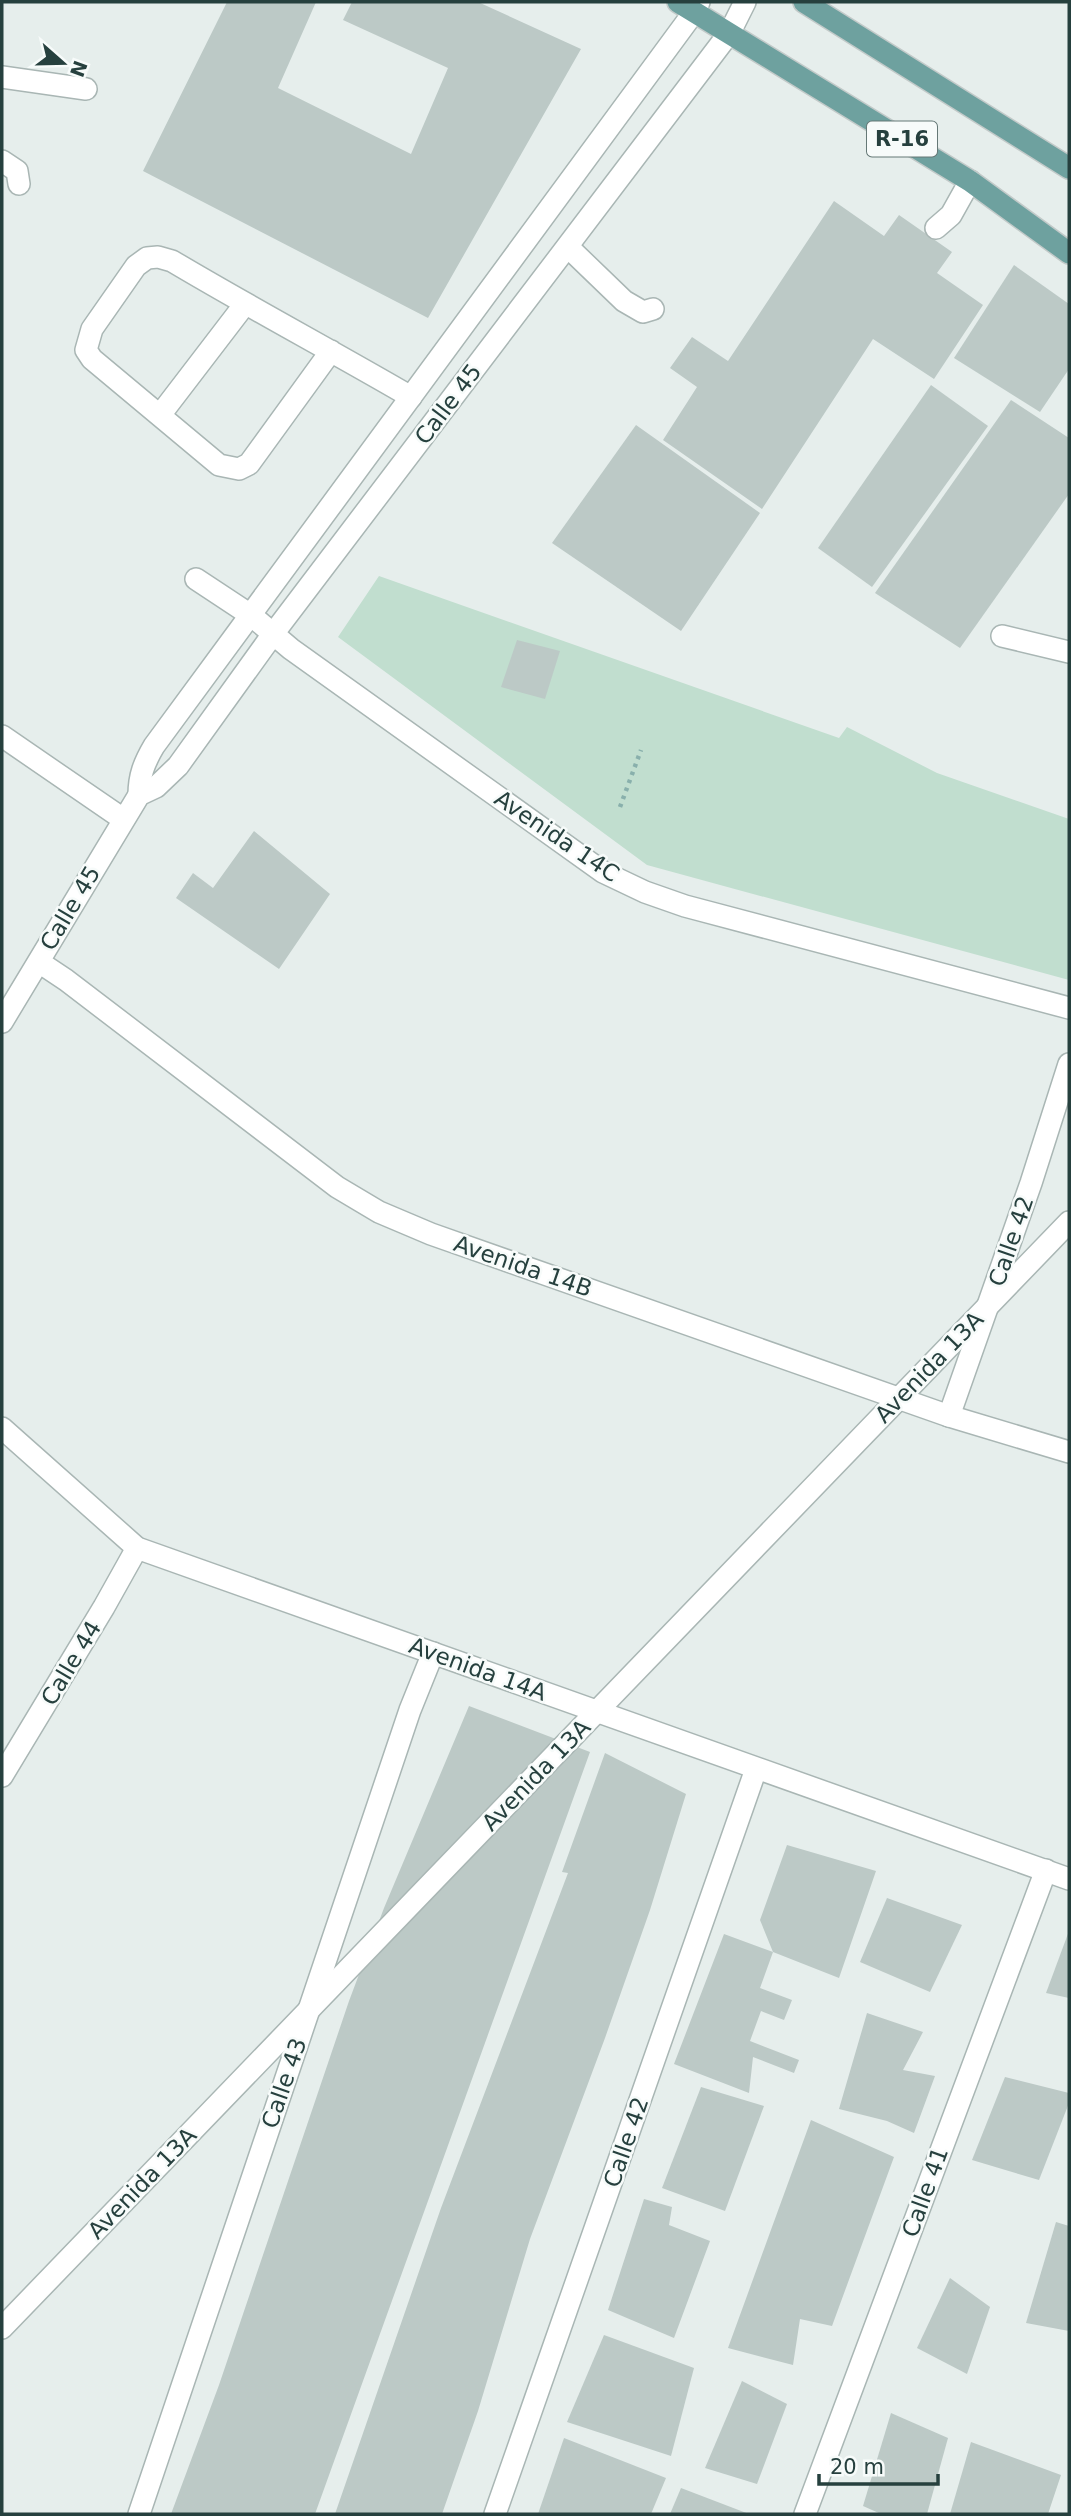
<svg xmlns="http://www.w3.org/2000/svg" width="1071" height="2516" font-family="'DejaVu Sans',sans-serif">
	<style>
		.green { fill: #c1decf }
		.building { fill: #bcc9c6 }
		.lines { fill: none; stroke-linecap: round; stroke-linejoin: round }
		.minor-casing { stroke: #a9b6b4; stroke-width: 24 }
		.major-casing { stroke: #c2cac9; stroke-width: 24 }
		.path { stroke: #89b0ac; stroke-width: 4.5; stroke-dasharray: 3.5 5; stroke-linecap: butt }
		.minor { stroke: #fff; stroke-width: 21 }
		.major { stroke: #6ea19f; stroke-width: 21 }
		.labels { text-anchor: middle; stroke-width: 5; stroke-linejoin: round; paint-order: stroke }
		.shield { fill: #f7fbfa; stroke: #657876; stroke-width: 2 }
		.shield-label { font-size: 21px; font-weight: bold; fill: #26403e }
		.street-label { font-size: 23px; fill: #26403e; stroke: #f7fbfa }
	</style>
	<rect width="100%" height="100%" fill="#e6eeec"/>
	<polygon class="green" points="379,576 839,738 847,727 937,773 1069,819 1069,980 647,865 338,637"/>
	<g class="building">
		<polygon points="227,2 316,2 278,88 411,154 448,68 343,20 352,2 478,2 581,49 428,318 143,171"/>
		<polygon points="834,201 884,236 899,215 952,252 937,273 983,305 934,379 873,339 762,509 663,440 697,387 670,368 692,337 728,361"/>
		<polygon points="1014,265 1069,304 1069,369 1040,412 954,358"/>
		<polygon points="931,385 988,426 872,587 818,548"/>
		<polygon points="1011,400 1069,438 1069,494 960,648 875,593"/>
		<polygon points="636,425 760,513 681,631 552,543"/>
		<polygon points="517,640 560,651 545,699 501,687"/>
		<polygon points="254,831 330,894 279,969 176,898 193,873 213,888"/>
		<polygon points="469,1706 590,1752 315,2514 171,2514 219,2385 349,2001 384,1908"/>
		<polygon points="605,1753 686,1794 650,1910 605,2038 530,2239 478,2411 442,2514 335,2514 441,2208 568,1873 562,1872"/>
		<polygon points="787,1845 876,1871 839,1978 773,1952 760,1988 792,2000 784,2020 761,2011 750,2041 799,2060 794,2073 753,2057 749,2093 674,2064 724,1934 773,1952 760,1920"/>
		<polygon points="887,1898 962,1925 930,1992 860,1962"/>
		<polygon points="1069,1931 1069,1998 1046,1993"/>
		<polygon points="867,2013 923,2032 903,2070 935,2076 914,2133 887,2121 839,2109"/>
		<polygon points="1005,2077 1069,2093 1069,2103 1039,2180 972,2160"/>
		<polygon points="701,2087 764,2106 725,2211 662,2188"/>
		<polygon points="811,2120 894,2157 832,2326 800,2319 793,2365 728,2348"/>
		<polygon points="644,2199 672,2207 669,2225 710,2241 674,2338 608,2310"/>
		<polygon points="1056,2222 1069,2226 1069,2331 1026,2323"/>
		<polygon points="950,2278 990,2307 967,2374 917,2348"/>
		<polygon points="604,2335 694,2368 671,2456 567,2422"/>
		<polygon points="742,2381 787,2404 757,2484 705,2468"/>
		<polygon points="891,2413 948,2438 927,2514 881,2514 863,2506"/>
		<polygon points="564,2438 666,2478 651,2514 538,2514"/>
		<polygon points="971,2442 1061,2475 1048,2514 950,2514"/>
		<polygon points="681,2488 749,2514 670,2514"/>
	</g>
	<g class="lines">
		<g class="minor-casing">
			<g id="minor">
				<polyline points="2,77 86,89"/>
				<polyline points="2,161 17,171 19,184"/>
				<polyline points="936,228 951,215 970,181"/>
				<polyline points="568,247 624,301 643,312 653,309"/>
				<path d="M331,351l-82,113 -10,5 -20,-4 -127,-106 -6,-9 6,-21 44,-63 11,-8 11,-1 14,4c79,47 160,90 239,136"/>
				<polyline points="160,415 245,304"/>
				<polyline points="196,579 252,616 291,649 603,872 645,892 685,906 1069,1008"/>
				<polyline points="1002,636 1069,652"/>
				<polyline points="2,736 123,819"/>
				<path d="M139,795c0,-19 5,-32 15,-49l540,-734 5,-10"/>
				<polyline points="39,962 66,980 337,1187 379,1212 431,1234 949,1416 1069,1452"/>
				<polyline points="2,1022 139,795 156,787 178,766 273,634 730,32 745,2"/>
				<polyline points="949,1416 1031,1183 1069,1064"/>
				<polyline points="2,1428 137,1548 1069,1879"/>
				<polyline points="2,1776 104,1607 137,1548"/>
				<polyline points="2,2328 1069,1222"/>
				<polyline points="139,2514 410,1710 433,1653"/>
				<polyline points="495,2514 756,1769"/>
				<polyline points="805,2514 1046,1870"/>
			</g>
		</g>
		<g class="major-casing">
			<g id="major">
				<polyline points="678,2 970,181 1069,253"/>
				<polyline points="804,2 1069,168"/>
			</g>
		</g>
		<polyline class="path" points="620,807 641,750"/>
		<use href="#minor" class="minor"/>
		<use href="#major" class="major"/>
	</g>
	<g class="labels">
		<rect class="shield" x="867" y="121.5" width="70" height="35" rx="5"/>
		<g class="shield-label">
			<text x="902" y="146">R-16</text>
		</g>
		<g class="street-label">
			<text transform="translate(448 404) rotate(-53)" y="8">Calle 45</text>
			<text transform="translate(557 836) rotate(34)" y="8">Avenida 14C</text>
			<text transform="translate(70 908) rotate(-59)" y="8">Calle 45</text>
			<text transform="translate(1011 1241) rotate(-71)" y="8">Calle 42</text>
			<text transform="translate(523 1266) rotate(19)" y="8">Avenida 14B</text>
			<text transform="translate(929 1367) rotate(-46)" y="8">Avenida 13A</text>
			<text transform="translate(71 1663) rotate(-59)" y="8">Calle 44</text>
			<text transform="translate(478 1669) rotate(20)" y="8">Avenida 14A</text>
			<text transform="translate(536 1775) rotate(-46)" y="8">Avenida 13A</text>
			<text transform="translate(284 2083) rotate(-71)" y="8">Calle 43</text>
			<text transform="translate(626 2142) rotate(-71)" y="8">Calle 42</text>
			<text transform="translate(142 2183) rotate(-46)" y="8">Avenida 13A</text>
			<text transform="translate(925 2192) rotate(-70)" y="8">Calle 41</text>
		</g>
	</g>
	<rect width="1071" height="2516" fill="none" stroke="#26403e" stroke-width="7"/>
	<g transform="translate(63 63) rotate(110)" stroke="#f7fbfa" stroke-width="5" paint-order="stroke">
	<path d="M0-5L12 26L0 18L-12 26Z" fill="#26403e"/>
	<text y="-10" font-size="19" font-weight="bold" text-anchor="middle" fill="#26403e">N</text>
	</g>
	<path d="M819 2474v10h119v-10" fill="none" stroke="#26403e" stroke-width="3.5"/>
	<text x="830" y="2474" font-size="21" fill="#26403e" stroke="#f7fbfa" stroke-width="5" paint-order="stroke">20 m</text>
</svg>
